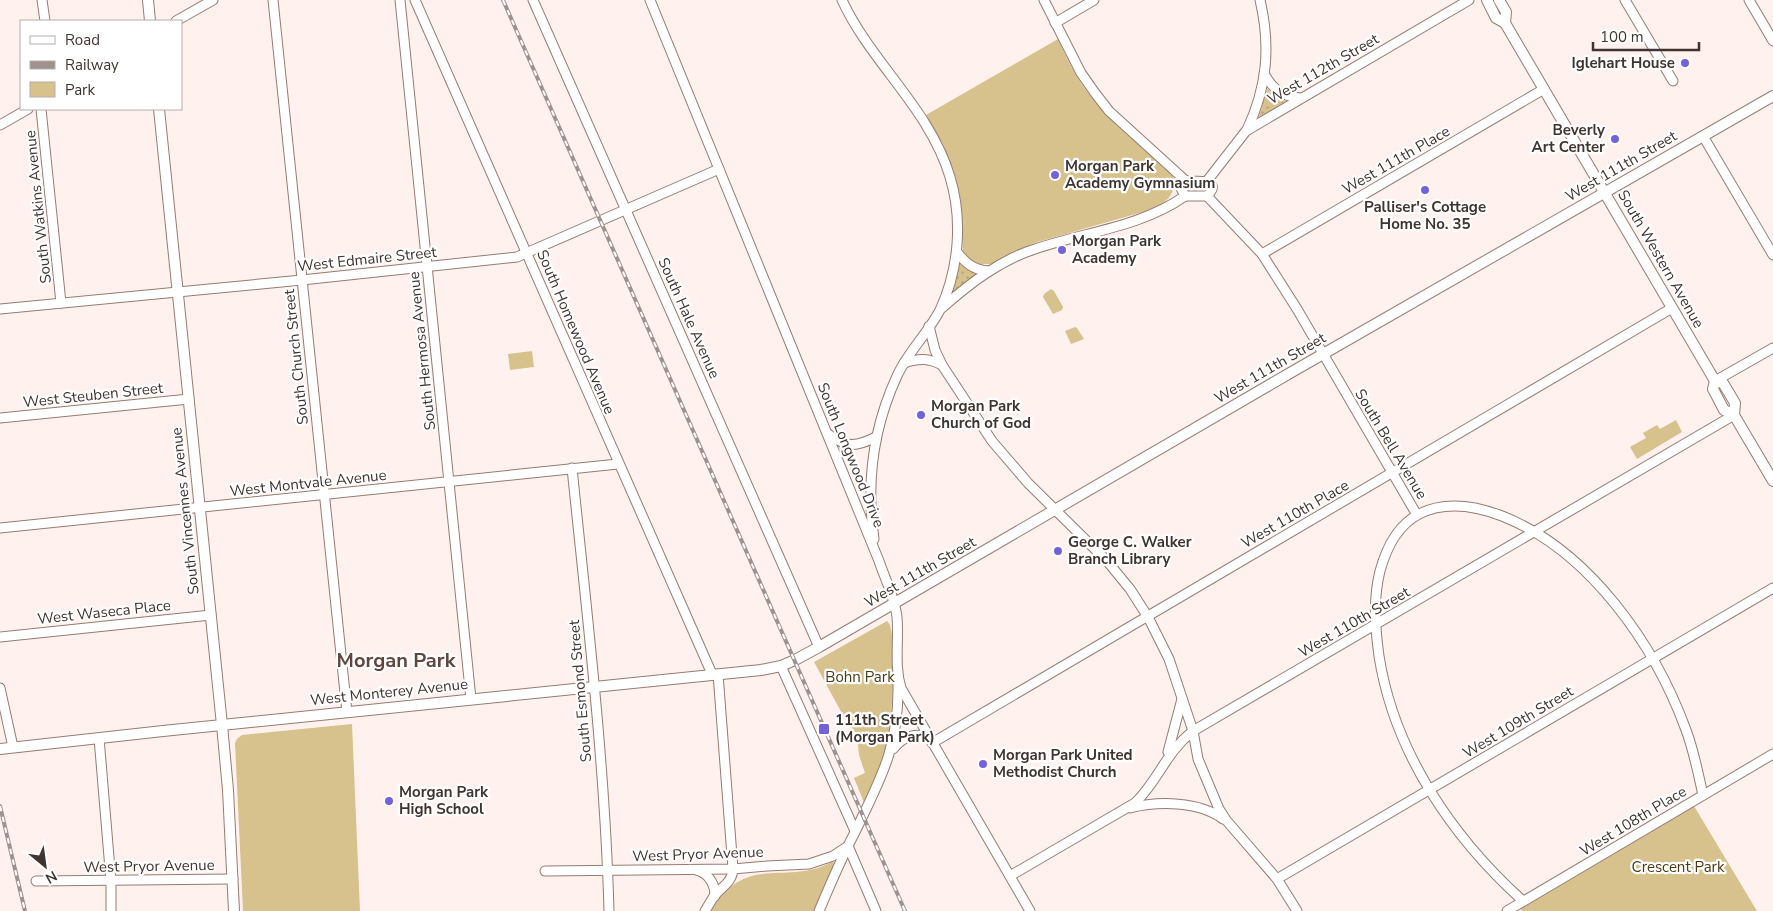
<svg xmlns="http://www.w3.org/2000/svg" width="1773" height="911" font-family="'Nunito Sans',sans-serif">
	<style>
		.grass { fill: url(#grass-dots) }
		.park { fill: #d7c18d }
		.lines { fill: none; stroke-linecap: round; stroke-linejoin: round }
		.minor-casing { stroke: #977b71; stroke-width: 11 }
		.major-casing { stroke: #977b71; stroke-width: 12 }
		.minor { stroke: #fff; stroke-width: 9 }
		.major { stroke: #fff; stroke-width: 10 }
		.rail-casing { stroke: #9f928e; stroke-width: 4 }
		.rail { stroke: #fff; stroke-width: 2; stroke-dasharray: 5.5; stroke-linecap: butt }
		.poi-dot { fill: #7462dc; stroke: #fff; stroke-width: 2 }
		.labels { text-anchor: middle; stroke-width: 4.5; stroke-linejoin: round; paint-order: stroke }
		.poi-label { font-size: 15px; font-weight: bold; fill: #403430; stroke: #fff; text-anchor: start }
		.street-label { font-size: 15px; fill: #403430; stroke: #fff }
		.park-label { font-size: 15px; fill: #4a3b15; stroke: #fff }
		.district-label { font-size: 20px; font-weight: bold; fill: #5f463d; stroke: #fff }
	</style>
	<defs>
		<pattern id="grass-dots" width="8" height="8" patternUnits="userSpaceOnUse" patternTransform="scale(1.25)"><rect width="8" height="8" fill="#d7c18d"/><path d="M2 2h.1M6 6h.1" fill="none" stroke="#b09e74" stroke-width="1.8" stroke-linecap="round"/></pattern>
	</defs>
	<rect width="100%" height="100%" fill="#fff2ee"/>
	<g class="grass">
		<polygon points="1267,89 1286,101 1260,117 1259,116"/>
		<polygon points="960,263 966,269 978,275 951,296 950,295"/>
	</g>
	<g class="park">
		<path d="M1058,39c6,13 12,26 19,38 24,39 63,68 96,98 4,20 -7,28 -23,35l-116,33 -41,21h-16l-5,-3 -9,-9 -3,-53 -4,-20 -12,-33 -18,-31z"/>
		<polygon points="1051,289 1054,291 1063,307 1062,310 1053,314 1043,297 1044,294"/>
		<polygon points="1075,327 1077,328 1084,339 1071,344 1065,331"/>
		<polygon points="532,351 534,367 510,370 508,354"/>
		<polygon points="1676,420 1682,432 1637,459 1630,447 1646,438 1643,433 1657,425 1660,429"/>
		<path d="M887,621c13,9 4,116 -2,135 -5,16 -14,33 -20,49l-11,-27 11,-5 -6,-18 -2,-20 -13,-18 -30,-55z"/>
		<polygon points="352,724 360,911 243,911 235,743 237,739 242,735"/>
		<polygon points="1694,806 1757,911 1522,911 1520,908"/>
		<path d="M832,862l4,1 -21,48h-105c38,-60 75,-24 122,-49z"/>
	</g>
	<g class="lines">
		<g class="minor-casing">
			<g id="minor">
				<polyline points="42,0 45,21"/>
				<polyline points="273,0 347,712"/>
				<polyline points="400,0 471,699"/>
				<polyline points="415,0 712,674"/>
				<polyline points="533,0 819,647"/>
				<path d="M650,0l229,561c6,18 16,37 18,56 2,24 -3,48 4,71l129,223"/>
				<path d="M842,0c29,63 88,109 108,177 13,43 9,92 -10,133 -12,23 -32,42 -43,66 -24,52 -31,107 -23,163"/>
				<polyline points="1044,0 1081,73 1095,93 1109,111 1186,181"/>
				<polyline points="1625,0 1673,81"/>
				<polyline points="1749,0 1773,41"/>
				<polyline points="176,21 213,0"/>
				<polyline points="1055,23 1094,0"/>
				<path d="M1265,75c8,15 19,22 36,23"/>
				<polyline points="41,109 61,303"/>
				<polyline points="0,125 28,109"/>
				<path d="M1247,130c20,-43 24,-83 13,-130"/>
				<polyline points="1703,136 1773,255"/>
				<path d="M1186,181c10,0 38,-2 21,15h-22l-4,-8 1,-4z"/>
				<polyline points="1207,181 1246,131 1469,0"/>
				<polyline points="1207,196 1262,254 1297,309 1417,515"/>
				<path d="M957,252c9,12 17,18 32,19"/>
				<polyline points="1262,254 1544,89"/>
				<path d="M942,308c27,-24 58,-48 93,-59 50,-17 106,-22 150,-53"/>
				<polyline points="0,309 302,280 517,257 719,169"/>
				<polyline points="929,326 935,350 942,365 992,441 1028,483 1107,561 1130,589 1148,617 1169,659 1193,731 1198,759 1219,809 1226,820 1277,879 1297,911"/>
				<path d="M904,363c15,-5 25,-5 38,2"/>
				<polyline points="1715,381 1773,348"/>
				<polyline points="0,418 189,399"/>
				<path d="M828,434c19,14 28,13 48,3"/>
				<path d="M572,468c15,147 33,295 37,443"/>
				<polyline points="0,528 618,464"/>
				<polyline points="0,637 211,615"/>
				<polyline points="781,666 855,831"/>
				<polyline points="0,688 13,747"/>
				<polyline points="99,738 111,881 111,911"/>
				<polyline points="932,743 1672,308"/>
				<path d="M893,749c10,-12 21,-17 36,-12"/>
				<polyline points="1168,752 1182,699"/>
				<path d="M1130,808c28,-7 69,-7 93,11"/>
				<path d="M696,870c12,3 19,13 19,26"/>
				<polyline points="545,871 733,869 767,866 809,864 833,856 848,846 876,911"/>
				<path d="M1010,876l125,-73c24,-23 30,-50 58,-72l541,-316"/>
				<polyline points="1277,879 1773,588"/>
				<polyline points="36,881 233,879"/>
				<path d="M1523,901c-71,-64 -129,-149 -144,-245 -4,-29 -6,-57 1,-85 6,-22 18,-46 39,-57 26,-13 57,-8 83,2 87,34 153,129 184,214 8,21 12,43 17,65"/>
				<path d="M705,911c3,-5 6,-10 9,-15 8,-10 18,-13 19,-27l-15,-195"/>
				<path d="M819,911c11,-26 22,-52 35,-77 26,-54 45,-86 44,-149"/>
				<polyline points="1507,911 1773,754"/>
			</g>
		</g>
		<g class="major-casing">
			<g id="major">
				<polyline points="148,0 150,21"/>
				<polyline points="1487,0 1496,18 1505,23 1715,381 1713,389 1724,410 1734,415 1773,481"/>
				<polyline points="1499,0 1506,12 1505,23"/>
				<polyline points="159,109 222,725 228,790 234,911"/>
				<polyline points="1715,381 1723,383 1735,403 1734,415"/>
				<polyline points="0,749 163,731 761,670 781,666 795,660 819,647 1290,373 1773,96"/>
			</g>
		</g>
		<use href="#minor" class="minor"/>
		<use href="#major" class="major"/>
		<g class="rail-casing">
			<g id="rail">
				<polyline points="503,0 905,911"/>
				<polyline points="0,806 25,911"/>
			</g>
		</g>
		<use href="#rail" class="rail"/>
	</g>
	<g class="poi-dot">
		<circle cx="1685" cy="63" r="5"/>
		<circle cx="1615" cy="139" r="5"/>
		<circle cx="1055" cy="175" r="5"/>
		<circle cx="1425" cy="190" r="5"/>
		<circle cx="1062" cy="250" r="5"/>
		<circle cx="921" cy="415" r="5"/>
		<circle cx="1058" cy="551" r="5"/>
		<rect x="818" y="723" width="12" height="12" rx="2.5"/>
		<circle cx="983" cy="764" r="5"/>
		<circle cx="389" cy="801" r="5"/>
	</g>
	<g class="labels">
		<g class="poi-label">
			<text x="1675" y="68" text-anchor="end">Iglehart House</text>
			<text x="1605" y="135" text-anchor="end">Beverly<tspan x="1605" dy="17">Art Center</tspan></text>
			<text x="1065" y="171">Morgan Park<tspan x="1065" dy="17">Academy Gymnasium</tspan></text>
			<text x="1425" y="212" text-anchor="middle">Palliser's Cottage<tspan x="1425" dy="17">Home No. 35</tspan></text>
			<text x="1072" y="246">Morgan Park<tspan x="1072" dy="17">Academy</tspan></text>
			<text x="931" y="411">Morgan Park<tspan x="931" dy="17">Church of God</tspan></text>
			<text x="1068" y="547">George C. Walker<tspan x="1068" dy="17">Branch Library</tspan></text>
			<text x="835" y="725">111th Street<tspan x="835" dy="17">(Morgan Park)</tspan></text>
			<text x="993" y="760">Morgan Park United<tspan x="993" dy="17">Methodist Church</tspan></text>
			<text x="399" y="797">Morgan Park<tspan x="399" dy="17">High School</tspan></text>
		</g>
		<g class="street-label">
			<text transform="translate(1323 69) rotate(-30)" y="5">West 112th Street</text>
			<text transform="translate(1396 160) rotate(-30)" y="5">West 111th Place</text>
			<text transform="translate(1621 166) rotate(-30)" y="5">West 111th Street</text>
			<text transform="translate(38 207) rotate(-96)" y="5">South Watkins Avenue</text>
			<text transform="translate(367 259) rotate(-6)" y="5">West Edmaire Street</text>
			<text transform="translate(1661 259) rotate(60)" y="5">South Western Avenue</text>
			<text transform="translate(689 318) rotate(66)" y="5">South Hale Avenue</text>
			<text transform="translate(576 332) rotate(67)" y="5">South Homewood Avenue</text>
			<text transform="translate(422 351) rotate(-96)" y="5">South Hermosa Avenue</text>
			<text transform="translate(296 357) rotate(-96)" y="5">South Church Street</text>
			<text transform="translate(1270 368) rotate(-30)" y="5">West 111th Street</text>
			<text transform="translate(93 395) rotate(-6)" y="5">West Steuben Street</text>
			<text transform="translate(1391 444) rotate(59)" y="5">South Bell Avenue</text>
			<text transform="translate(851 455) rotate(68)" y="5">South Longwood Drive</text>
			<text transform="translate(308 483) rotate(-6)" y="5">West Montvale Avenue</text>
			<text transform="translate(185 511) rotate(-96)" y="5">South Vincennes Avenue</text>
			<text transform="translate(1295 514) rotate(-30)" y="5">West 110th Place</text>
			<text transform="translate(920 572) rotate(-30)" y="5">West 111th Street</text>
			<text transform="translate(104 612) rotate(-6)" y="5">West Waseca Place</text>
			<text transform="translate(1354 622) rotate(-30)" y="5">West 110th Street</text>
			<text transform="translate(580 691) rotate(-95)" y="5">South Esmond Street</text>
			<text transform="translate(389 692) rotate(-6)" y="5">West Monterey Avenue</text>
			<text transform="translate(1518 722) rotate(-31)" y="5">West 109th Street</text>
			<text transform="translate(1633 821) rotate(-31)" y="5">West 108th Place</text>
			<text transform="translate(698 854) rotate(-2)" y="5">West Pryor Avenue</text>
			<text transform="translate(149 866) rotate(-1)" y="5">West Pryor Avenue</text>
		</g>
		<g class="park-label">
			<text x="860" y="682">Bohn Park</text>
			<text x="1678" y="872">Crescent Park</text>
		</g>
		<g class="district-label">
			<text x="396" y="667">Morgan Park</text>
		</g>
	</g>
	<rect x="20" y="20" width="162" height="90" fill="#ffffff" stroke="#b3aeac"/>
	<rect x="30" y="36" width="25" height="8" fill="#ffffff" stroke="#b3aeac"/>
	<text x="65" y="45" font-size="15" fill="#403430">Road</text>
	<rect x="30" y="61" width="25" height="8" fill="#9f928e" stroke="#b3aeac"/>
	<text x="65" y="70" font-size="15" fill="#403430">Railway</text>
	<rect x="30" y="82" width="25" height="15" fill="#d7c18d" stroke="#b3aeac"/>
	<text x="65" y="95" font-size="15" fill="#403430">Park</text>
	<g transform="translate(45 866) rotate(151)" stroke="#ffffff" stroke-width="4" paint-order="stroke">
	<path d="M0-4L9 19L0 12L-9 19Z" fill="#403430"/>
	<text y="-8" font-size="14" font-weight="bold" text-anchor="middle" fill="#403430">N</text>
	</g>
	<path d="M1593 42v8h106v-8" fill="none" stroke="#403430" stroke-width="2.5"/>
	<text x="1600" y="42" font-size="15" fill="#403430" stroke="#ffffff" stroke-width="4" paint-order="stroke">100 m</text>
</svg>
